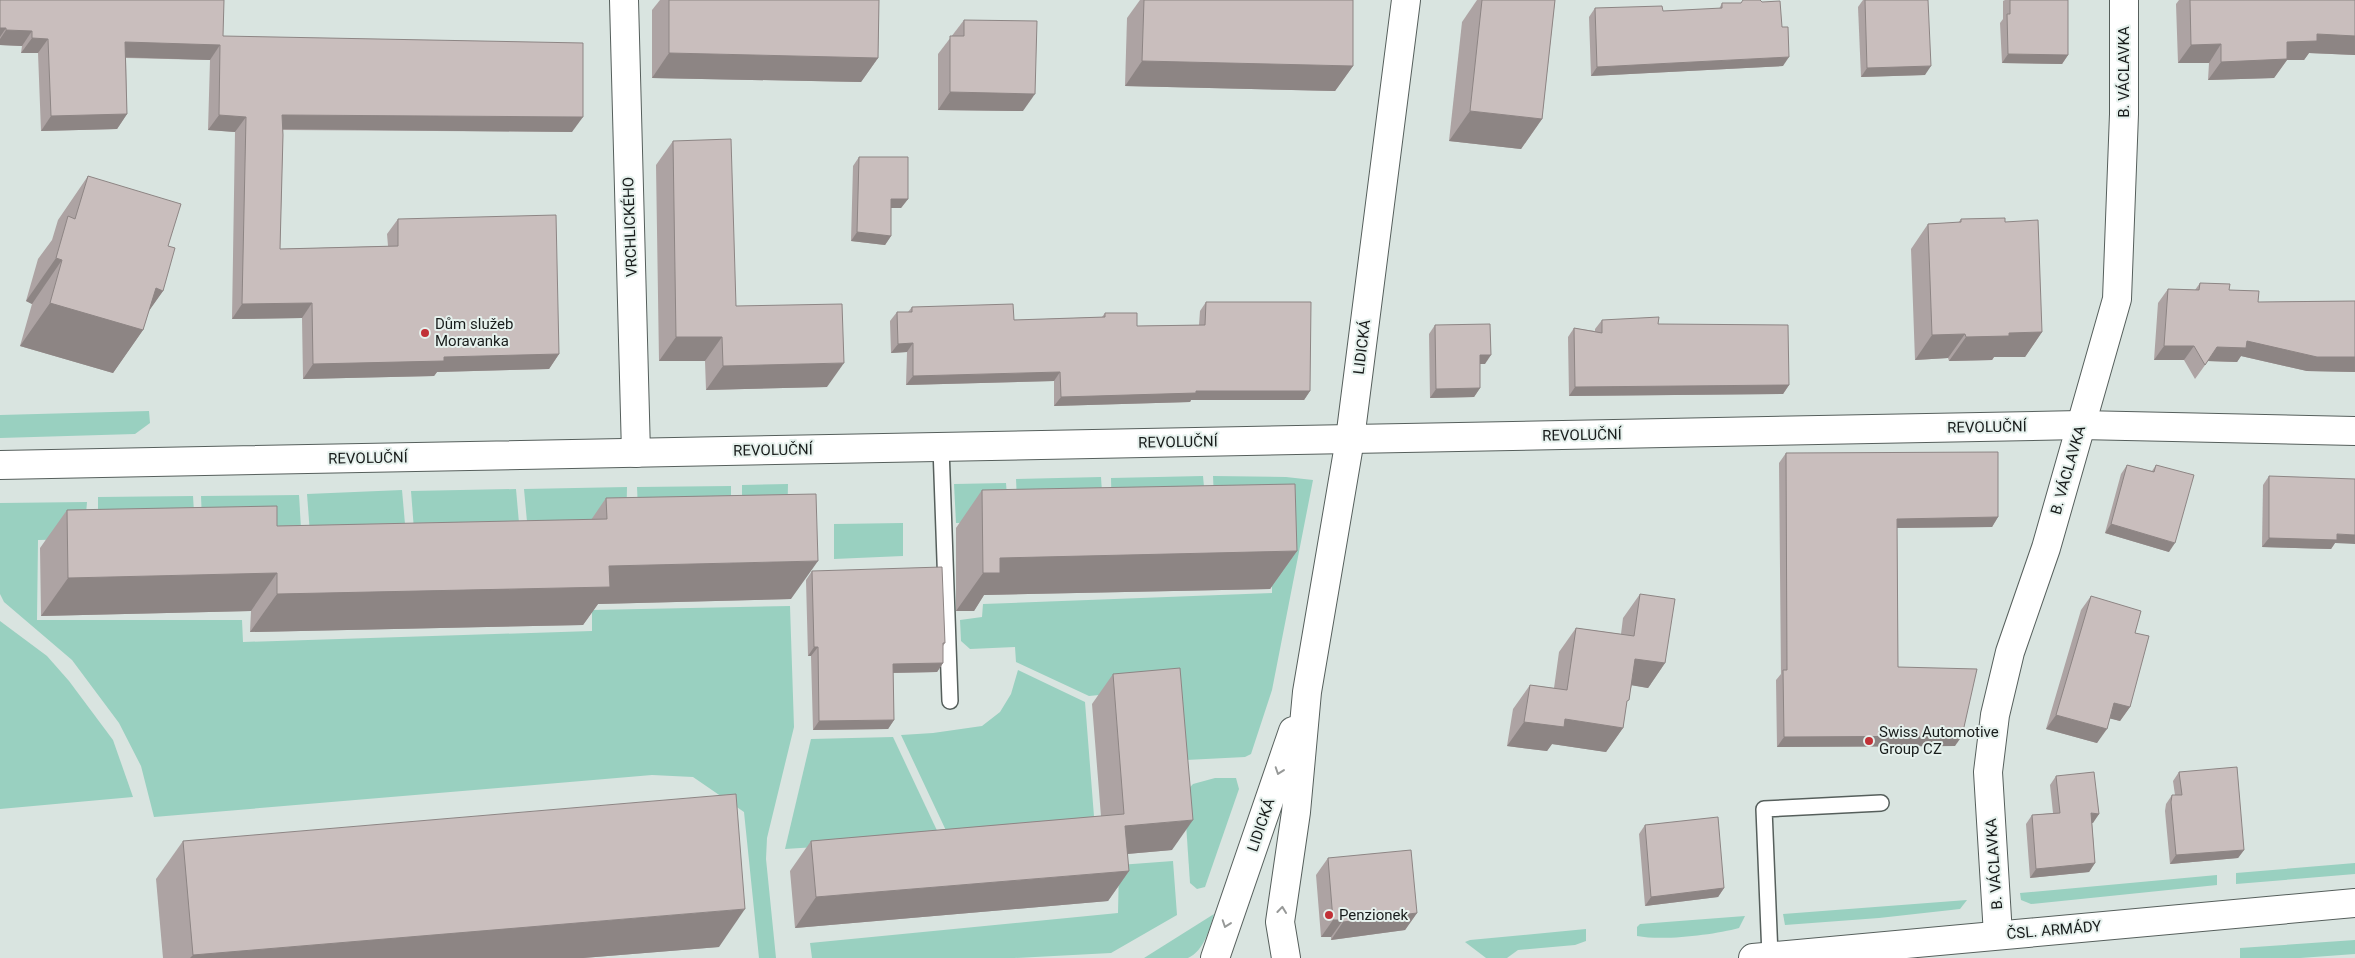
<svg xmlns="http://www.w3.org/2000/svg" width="2355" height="958" font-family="Roboto,sans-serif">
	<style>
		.green { fill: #99d0c0 }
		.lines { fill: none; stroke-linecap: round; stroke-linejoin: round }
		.service-casing { stroke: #565f5c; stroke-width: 18 }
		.minor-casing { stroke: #565f5c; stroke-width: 30 }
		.secondary-casing { stroke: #565f5c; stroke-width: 30 }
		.service { stroke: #fff; stroke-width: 15 }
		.minor { stroke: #fff; stroke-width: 28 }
		.secondary { stroke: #fff; stroke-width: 28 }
		.wall { fill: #ada3a3 }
		.shaded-wall { fill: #8d8584 }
		.building { fill: #c9bebd; stroke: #8d8584 }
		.oneway { stroke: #979998 }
		.poi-dot { fill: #c13137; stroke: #e6f1ed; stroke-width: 2 }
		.labels { text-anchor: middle; stroke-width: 4; stroke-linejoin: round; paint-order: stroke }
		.street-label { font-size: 15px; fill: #181c1b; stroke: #e6f1ed }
		.poi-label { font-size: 15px; fill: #181c1b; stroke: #e6f1ed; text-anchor: start }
	</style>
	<rect width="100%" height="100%" fill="#d9e4e0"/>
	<g class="green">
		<polygon points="149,411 150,423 135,434 0,438 0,415"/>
		<polygon points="1203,476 1207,520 1112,521 1111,478"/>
		<polygon points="1213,476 1286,477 1313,480 1272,690 1251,754 1245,757 1186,760 1172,688 1089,696 1016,662 1015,647 970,649 961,641 960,620 982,617 983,604 1272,593 1272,520 1215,521"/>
		<polygon points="1101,477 1104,522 1018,523 1016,479"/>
		<polygon points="1006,483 1009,522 956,523 954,484"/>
		<polygon points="788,484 787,528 742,529 742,485"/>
		<polygon points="731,486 731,530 639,531 637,487"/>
		<polygon points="627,487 626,532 530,554 524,489"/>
		<polygon points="516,489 522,557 416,556 411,491"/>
		<polygon points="402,490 408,558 312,560 307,494"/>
		<polygon points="299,495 303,561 203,542 201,496"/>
		<polygon points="193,496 196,544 98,543 98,497"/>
		<polygon points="87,502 84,539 38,540 37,620 242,620 243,642 592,631 592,610 790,606 794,727 767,838 766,859 776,958 759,958 744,812 693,777 652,775 154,817 141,766 119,723 72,660 4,602 0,594 0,503"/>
		<polygon points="903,523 903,556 834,559 834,524"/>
		<polygon points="0,621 47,656 69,681 113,740 133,797 0,809"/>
		<polygon points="1018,670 1085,702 1095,829 950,839 901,735 933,733 982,726 1000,712 1011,694"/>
		<polygon points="893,737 941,839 785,849 811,739"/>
		<polygon points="1215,778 1236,778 1239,789 1205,887 1197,889 1190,883 1184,794 1193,784"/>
		<polygon points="1173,861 1177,915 1111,953 1014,958 812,958 810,943 1118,913 1119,865"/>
		<polygon points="2355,863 2355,874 2236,884 2236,873"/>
		<polygon points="2217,875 2217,885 2031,904 2021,900 2020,893"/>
		<polygon points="1967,900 1960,909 1879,918 1785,925 1783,914"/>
		<path d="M1214,914c-4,14 -10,37 -26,44 -8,0 -33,0 -44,0z"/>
		<path d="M1745,916l-6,12c-26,7 -76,13 -102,8v-9l3,-3z"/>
		<polygon points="1586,929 1586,941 1575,945 1518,950 1507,958 1486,958 1465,942 1470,940"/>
		<polygon points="2355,940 2355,954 2300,958 2240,958 2240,948"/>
	</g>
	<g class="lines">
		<g class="service-casing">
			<g id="service">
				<polyline points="941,447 950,701"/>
				<polyline points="1770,956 1764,809 1881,803"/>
			</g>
		</g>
		<g class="minor-casing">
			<g id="minor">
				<polyline points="624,0 636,453"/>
				<polyline points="0,465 2080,425 2355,431"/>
				<polyline points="1998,935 1988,772 1995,715 2010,652 2046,548 2117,299 2124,114 2124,0"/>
				<polyline points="1753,958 2355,903"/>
			</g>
		</g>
		<g class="secondary-casing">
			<g id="secondary">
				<polyline points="1215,958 1293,731"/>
				<polyline points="1286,958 1280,922 1296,812 1307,692 1350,439 1406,0"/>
			</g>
		</g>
		<use href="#service" class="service"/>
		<use href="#minor" class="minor"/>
		<use href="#secondary" class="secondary"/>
	</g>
	<g class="wall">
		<polygon points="0,0 223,36 572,132 283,130 280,249 388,246 387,234 398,219 559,354 549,369 437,372 434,376 303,379 302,318 232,319 235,132 208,130 210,60 126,58 127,114 117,129 41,131 38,53 21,53 22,46 0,45"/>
		<polygon points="660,0 879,0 878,58 861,82 652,78 652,10"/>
		<polygon points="1140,0 1353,0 1353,66 1335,91 1125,86 1127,18"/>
		<polygon points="1477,0 1555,0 1542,119 1521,149 1449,141 1462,22"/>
		<polygon points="1863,0 1928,0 1925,75 1861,77 1858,7"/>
		<polygon points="2005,0 2068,0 2068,55 2062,64 2002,63 2000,23 2003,19 2003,1"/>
		<polygon points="2179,0 2355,0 2355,55 2309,53 2304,60 2287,60 2274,78 2208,80 2209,63 2178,63 2176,4"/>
		<polygon points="1722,3 1783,66 1591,76 1589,17 1595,8 1663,11 1719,9"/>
		<polygon points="964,20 1023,111 938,110 938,54"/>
		<polygon points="673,141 736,306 827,387 706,390 705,361 659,361 656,165"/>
		<polygon points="859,157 908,199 901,208 891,208 891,236 885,245 851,241 853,166"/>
		<polygon points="88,176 168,246 163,291 149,310 143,330 113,373 20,346 32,304 26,301 38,259 52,240 58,220"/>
		<polygon points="1961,219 2005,222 2042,332 2025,357 1994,357 1992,360 1949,361 1948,358 1915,360 1911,249 1928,224 1958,223"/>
		<polygon points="2200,283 2229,290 2258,302 2355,301 2355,372 2307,371 2241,356 2237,362 2208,361 2195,379 2184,360 2154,360 2158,303 2168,289 2195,290"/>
		<polygon points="1206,302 1310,391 1304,400 1191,400 1190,402 1054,406 1054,381 906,385 907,352 891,353 890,321 897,312 908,312 912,307 1014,320 1102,317 1105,313 1137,326 1199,325 1200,311"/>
		<polygon points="1602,320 1658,324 1789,385 1783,394 1569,396 1568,337 1574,328 1595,331 1595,329"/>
		<polygon points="1435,325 1485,364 1480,364 1480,388 1474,397 1430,398 1429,334"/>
		<polygon points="1786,453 1998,517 1992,527 1897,528 1898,667 1955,746 1777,747 1776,680 1781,674 1779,463"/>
		<polygon points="2127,465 2152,471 2156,465 2169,552 2105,533 2121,474"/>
		<polygon points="2269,476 2335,543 2331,549 2262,547 2263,485"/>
		<polygon points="982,490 1297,551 1270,589 984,595 974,611 956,611 956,528"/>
		<polygon points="606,498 791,599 598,604 583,625 250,632 251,611 41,616 40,548 67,510 277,526 591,520"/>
		<polygon points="812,571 945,643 943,646 943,663 937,672 893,673 894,720 888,729 813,730 811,656 808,656 806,580"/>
		<polygon points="1640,594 1665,663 1648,688 1632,685 1626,705 1623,728 1606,752 1552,744 1547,751 1507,746 1513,709 1530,685 1554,688 1559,652 1576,628 1621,634 1623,618"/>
		<polygon points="2091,596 2135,633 2130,707 2120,721 2110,718 2097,743 2046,729 2081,610"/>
		<polygon points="1113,674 1172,850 1127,854 1129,871 1108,901 795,928 790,871 811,841 1101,816 1092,704"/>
		<polygon points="2179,772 2244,850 2238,858 2170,864 2165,811 2166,804 2172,795 2175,795 2173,781"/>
		<polygon points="2056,776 2099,814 2092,823 2095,863 2089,872 2030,878 2026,824 2032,815 2053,813 2050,785"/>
		<polygon points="1645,825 1724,888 1718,897 1645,906 1639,834"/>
		<polygon points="183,841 719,947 583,958 163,958 156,879"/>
		<polygon points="1328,858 1417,913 1405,930 1331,940 1331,937 1321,937 1316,875"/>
	</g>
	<g class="shaded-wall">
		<polygon points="0,28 6,28 0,37"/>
		<polygon points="6,30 32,31 22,46 0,45 0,39"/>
		<polygon points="2317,34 2355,36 2355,55 2309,53 2304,60 2287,60 2274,78 2208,80 2221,62 2287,42"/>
		<polygon points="32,38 48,39 38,53 21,53"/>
		<polygon points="125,42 220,45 210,60 115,57"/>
		<polygon points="2221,44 2209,63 2178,63 2191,45"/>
		<polygon points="669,53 878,58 861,82 652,78"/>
		<polygon points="2008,54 2068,55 2062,64 2002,63"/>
		<polygon points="1789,57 1783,66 1591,76 1597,67"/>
		<polygon points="1142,61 1353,66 1335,91 1125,86"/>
		<polygon points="1931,66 1925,75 1861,77 1867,68"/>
		<polygon points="950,92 1035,94 1023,111 938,110"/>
		<polygon points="1470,111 1542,119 1521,149 1449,141"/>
		<polygon points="127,114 117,129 41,131 51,116"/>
		<polygon points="219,115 246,117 235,132 208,130"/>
		<polygon points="282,115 583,117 572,132 271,129"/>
		<polygon points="891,199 908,199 901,208 884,208"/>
		<polygon points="857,232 891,236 885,245 851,241"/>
		<polygon points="56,258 62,260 32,304 26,301"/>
		<polygon points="156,288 163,291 137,328 143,330 113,373 20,346 50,303"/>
		<polygon points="312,303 302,318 232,319 242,304"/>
		<polygon points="2042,332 2025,357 1994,357 1992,360 1949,361 1966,337 2009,333"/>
		<polygon points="1965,334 1948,358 1915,360 1932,335"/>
		<polygon points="676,337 722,337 705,361 659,361"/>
		<polygon points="2247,341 2355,357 2355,372 2307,371 2241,356 2237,362 2207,361 2217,347"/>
		<polygon points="913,343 907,352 891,353 898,344"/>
		<polygon points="2164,346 2194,346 2184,360 2154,360"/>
		<polygon points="559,354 549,369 437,372 434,376 303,379 313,364 444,357"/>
		<polygon points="1480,355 1491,355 1485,364 1474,364"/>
		<polygon points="844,363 827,387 706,390 723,366"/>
		<polygon points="1060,372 1054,381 906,385 913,376"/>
		<polygon points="1789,385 1783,394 1569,396 1575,387"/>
		<polygon points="1480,388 1474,397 1430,398 1436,389"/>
		<polygon points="1196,391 1310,391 1304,400 1191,400 1190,402 1054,406 1061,397"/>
		<polygon points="1998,517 1992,527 1890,528 1897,519"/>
		<polygon points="2111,524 2175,543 2169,552 2105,533"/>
		<polygon points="2337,534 2355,535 2355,544 2335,543 2331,549 2262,547 2269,538"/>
		<polygon points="1297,551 1270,589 984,595 974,611 956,611 983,573 1000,558"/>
		<polygon points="818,561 791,599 598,604 583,625 250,632 277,594 609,566"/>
		<polygon points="277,573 251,611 41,616 68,578"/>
		<polygon points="814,647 818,647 811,656 808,656"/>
		<polygon points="1635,659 1665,663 1648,688 1618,683"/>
		<polygon points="943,663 937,672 887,673 893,664"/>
		<polygon points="2114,703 2130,707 2120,721 2104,717"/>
		<polygon points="2056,715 2107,729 2097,743 2046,729"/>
		<polygon points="1565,719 1623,728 1606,752 1552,744 1547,751 1507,746 1524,722"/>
		<polygon points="894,720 888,729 813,730 819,721"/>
		<polygon points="1962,736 1955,746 1777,747 1784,737"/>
		<polygon points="2091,813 2099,814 2093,823 2085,822"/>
		<polygon points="1193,820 1172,850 1104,856 1125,826"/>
		<polygon points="2244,850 2238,858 2170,864 2176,855"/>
		<polygon points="2095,863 2089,872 2030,878 2036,869"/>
		<polygon points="1129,871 1108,901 795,928 816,897"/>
		<polygon points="1724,888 1718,897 1645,906 1651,897"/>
		<polygon points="745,909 719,947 583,958 190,958 193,955"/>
		<polygon points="1417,913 1405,930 1331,940 1343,922"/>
		<polygon points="1333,920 1343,920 1331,937 1321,937"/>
	</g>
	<g class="building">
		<polygon points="0,0 224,0 223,36 583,43 583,117 282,115 283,135 280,249 398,246 398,219 556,215 559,354 444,357 444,361 313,364 312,303 242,304 246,117 219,115 220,45 125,42 127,114 51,116 48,39 32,38 32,31 6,30 6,28 0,28"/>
		<polygon points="669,0 879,0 878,58 669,53"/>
		<polygon points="1144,0 1353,0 1353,66 1142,61"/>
		<polygon points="1482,0 1555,0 1542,119 1470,111"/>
		<polygon points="1743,0 1760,0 1762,2 1780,1 1782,27 1788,27 1789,57 1597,67 1595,8 1662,6 1663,11 1722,8 1722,3 1741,3"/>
		<polygon points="1865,0 1928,0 1931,66 1867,68"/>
		<polygon points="2010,0 2068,0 2068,55 2008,54 2007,14 2010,14"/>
		<polygon points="2190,0 2355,0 2355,36 2317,34 2317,41 2287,42 2287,59 2221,62 2221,44 2191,45"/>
		<polygon points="964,20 1037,21 1035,94 950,92 950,36 964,36"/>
		<polygon points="731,139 736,306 842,304 844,363 723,366 722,337 676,337 673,141"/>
		<polygon points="859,157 908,157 908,199 891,199 891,236 857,232"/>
		<polygon points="88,176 181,204 168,246 175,248 163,291 156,288 143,330 50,303 62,260 56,258 68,216 75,219"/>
		<polygon points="2005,218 2005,222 2038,220 2042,332 2009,333 2009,336 1966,337 1965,334 1932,335 1928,224 1961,222 1961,219"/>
		<polygon points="2200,283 2230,284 2229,290 2259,291 2258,302 2355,301 2355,357 2317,357 2247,341 2246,348 2217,347 2205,365 2194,346 2164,346 2168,289 2199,290"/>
		<polygon points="1206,302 1311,302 1310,391 1196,391 1196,393 1061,397 1060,372 913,376 913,343 898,344 897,312 912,312 912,307 1013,304 1014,320 1105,317 1105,313 1137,313 1137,326 1205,325"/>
		<polygon points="1659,317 1658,324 1788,325 1789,385 1575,387 1574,328 1602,333 1602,320"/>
		<polygon points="1490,324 1491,355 1480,355 1480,388 1436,389 1435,325"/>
		<polygon points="1998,452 1998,517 1897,519 1898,667 1977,669 1962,736 1784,737 1783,670 1787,670 1786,453"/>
		<polygon points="2127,465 2154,472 2156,465 2194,475 2175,543 2111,524"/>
		<polygon points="2269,476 2355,479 2355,535 2337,534 2337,540 2269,538"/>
		<polygon points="1295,484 1297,551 1000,558 1000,573 983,573 982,490"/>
		<polygon points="816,494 818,561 609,566 610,587 277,594 277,573 68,578 67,510 277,506 277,526 607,519 606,498"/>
		<polygon points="942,567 945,643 943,643 943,663 893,664 894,720 819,721 818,647 814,647 812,571"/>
		<polygon points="1640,594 1675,599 1665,663 1635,659 1629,700 1627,701 1623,728 1565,719 1564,727 1524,722 1530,685 1567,690 1576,628 1634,636"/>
		<polygon points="2091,596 2141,611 2135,633 2149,636 2130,707 2114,703 2107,729 2056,715"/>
		<polygon points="1180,668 1193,820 1125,826 1129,871 816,897 811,841 1124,814 1113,674"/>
		<polygon points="2237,767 2244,850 2176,855 2171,802 2172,795 2182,795 2179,772"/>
		<polygon points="2094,772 2099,814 2091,813 2095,863 2036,869 2032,815 2060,813 2056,776"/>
		<polygon points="736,794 745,909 193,955 183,841"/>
		<polygon points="1718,817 1724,888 1651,897 1645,825"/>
		<polygon points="1411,850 1417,913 1343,922 1343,920 1333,920 1328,858"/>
	</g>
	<defs><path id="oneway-chevron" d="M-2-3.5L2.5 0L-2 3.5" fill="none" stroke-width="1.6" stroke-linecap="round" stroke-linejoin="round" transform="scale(1.25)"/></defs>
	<g class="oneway">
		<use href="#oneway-chevron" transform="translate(1279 771) rotate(109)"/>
		<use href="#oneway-chevron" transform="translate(1282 910) rotate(-84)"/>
		<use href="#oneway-chevron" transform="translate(1226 924) rotate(109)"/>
	</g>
	<g class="poi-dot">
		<circle cx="425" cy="333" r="5"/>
		<circle cx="1869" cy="741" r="5"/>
		<circle cx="1329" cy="915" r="5"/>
	</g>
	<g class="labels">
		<g class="street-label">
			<text transform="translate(2124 72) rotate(-90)" y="5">B. VÁCLAVKA</text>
			<text transform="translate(630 227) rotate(-92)" y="5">VRCHLICKÉHO</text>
			<text transform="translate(1362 347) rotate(-83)" y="5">LIDICKÁ</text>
			<text transform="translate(1987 427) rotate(-1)" y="5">REVOLUČNÍ</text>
			<text transform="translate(1582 435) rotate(-1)" y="5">REVOLUČNÍ</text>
			<text transform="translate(1178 442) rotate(-1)" y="5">REVOLUČNÍ</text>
			<text transform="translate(773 450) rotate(-1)" y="5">REVOLUČNÍ</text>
			<text transform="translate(368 458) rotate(-1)" y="5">REVOLUČNÍ</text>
			<text transform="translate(2068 470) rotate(-74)" y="5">B. VÁCLAVKA</text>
			<text transform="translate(1261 825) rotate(-71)" y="5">LIDICKÁ</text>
			<text transform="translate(1994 864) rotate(-94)" y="5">B. VÁCLAVKA</text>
			<text transform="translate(2054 930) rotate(-5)" y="5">ČSL. ARMÁDY</text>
		</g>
		<g class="poi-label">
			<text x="435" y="329">Dům služeb<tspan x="435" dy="17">Moravanka</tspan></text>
			<text x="1879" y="737">Swiss Automotive<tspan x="1879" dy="17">Group CZ</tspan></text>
			<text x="1339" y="920">Penzionek</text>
		</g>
	</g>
</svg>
